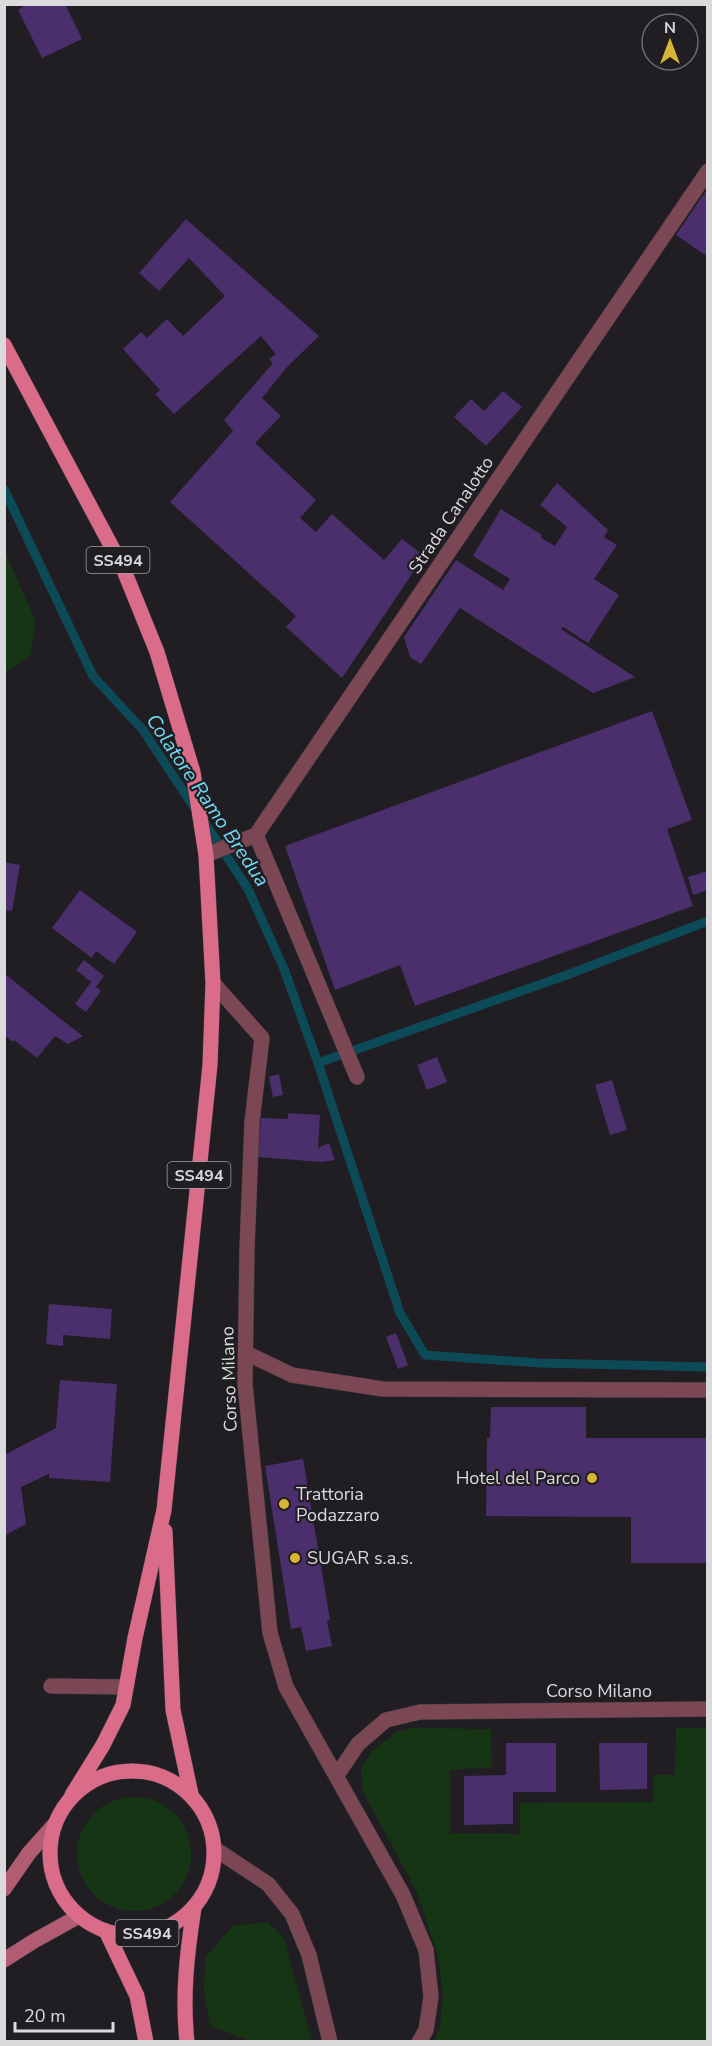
<svg xmlns="http://www.w3.org/2000/svg" width="712" height="2046" font-family="'Nunito Sans',sans-serif">
	<style>
		.green { fill: #163515 }
		.lines { fill: none; stroke-linecap: round; stroke-linejoin: round }
		.stream { stroke: #0c4a58; stroke-width: 9 }
		.building { fill: #4b2e6c }
		.lane-casing { stroke: #3a383c; stroke-width: 16 }
		.street-casing { stroke: #3a383c; stroke-width: 16 }
		.secondary-casing { stroke: #3a383c; stroke-width: 16 }
		.primary-casing { stroke: #3a383c; stroke-width: 16 }
		.lane { stroke: #7c4754; stroke-width: 15 }
		.street { stroke: #7c4754; stroke-width: 15 }
		.secondary { stroke: #b15c72; stroke-width: 15 }
		.primary { stroke: #da6c89; stroke-width: 15 }
		.poi-dot { fill: #d6b534; stroke: #201e22; stroke-width: 2 }
		.labels { text-anchor: middle; stroke-width: 4.5; stroke-linejoin: round; paint-order: stroke }
		.shield { fill: #201e22; stroke: #a2a1a4; stroke-width: 1.5 }
		.shield-label { font-size: 16px; font-weight: bold; fill: #dad9dc }
		.street-label { font-size: 18px; fill: #dad9dc; stroke: #201e22 }
		.poi-label { font-size: 18px; fill: #dad9dc; stroke: #201e22; text-anchor: start }
		.water-label { font-size: 20px; font-style: italic; fill: #6edcf8; stroke: #201e22 }
	</style>
	<rect width="100%" height="100%" fill="#201e22"/>
	<g class="green">
		<polygon points="4,550 36,622 30,655 5,673"/>
		<polygon points="412,1728 491,1729 492,1767 450,1770 450,1833 520,1834 520,1803 653,1802 654,1775 675,1775 676,1728 707,1728 707,2041 434,2041 440,2027 443,1994 438,1956 416,1890 363,1792 361,1769 371,1752 398,1731"/>
		<circle cx="134" cy="1854" r="57"/>
		<polygon points="268,1922 284,1939 312,2041 250,2041 210,2026 204,1993 205,1957 233,1926"/>
	</g>
	<g class="lines">
		<g class="stream">
			<polyline points="4,489 93,676 143,730 197,812"/>
			<polyline points="205,823 248,889 284,969 318,1063 400,1313 425,1355 540,1363 708,1367"/>
			<polyline points="318,1063 564,976 708,921"/>
		</g>
	</g>
	<g class="building">
		<polygon points="27,4 65,4 82,39 42,58 18,10"/>
		<polygon points="708,188 708,257 676,235"/>
		<polygon points="186,219 319,336 287,367 262,398 281,416 255,443 316,500 300,518 316,532 332,514 384,560 402,539 424,556 342,678 286,627 296,616 170,502 233,431 224,420 273,363 269,359 276,354 261,336 174,414 155,394 160,390 123,349 141,332 147,338 167,319 183,336 225,296 189,258 159,291 139,273"/>
		<polygon points="503,391 522,407 486,446 454,417 471,399 484,411"/>
		<polygon points="557,483 608,530 604,537 617,545 594,579 619,595 588,643 563,627 561,629 635,677 593,693 460,608 421,664 410,657 404,637 456,560 503,590 510,579 473,556 501,509 542,535 541,538 555,546 567,527 540,505"/>
		<polygon points="652,711 692,820 667,829 693,906 415,1006 400,965 335,990 285,846"/>
		<polygon points="4,862 20,865 12,911 4,910"/>
		<polygon points="708,871 708,890 693,895 688,877"/>
		<polygon points="80,890 137,932 114,964 96,951 92,958 52,928"/>
		<polygon points="84,960 104,976 96,987 101,991 86,1012 75,1004 91,982 76,970"/>
		<polygon points="4,973 58,1017 83,1036 68,1044 55,1036 37,1058 14,1040 13,1042 4,1035"/>
		<polygon points="437,1057 447,1082 427,1090 417,1065"/>
		<polygon points="279,1074 283,1095 273,1097 269,1077"/>
		<polygon points="612,1080 627,1130 610,1135 595,1085"/>
		<polygon points="288,1113 320,1115 318,1148 329,1143 335,1160 322,1162 258,1157 261,1118 288,1119"/>
		<polygon points="49,1304 112,1309 110,1339 63,1335 63,1346 46,1344"/>
		<polygon points="396,1333 408,1365 398,1369 386,1337"/>
		<polygon points="60,1380 117,1384 110,1482 49,1478 49,1474 21,1487 26,1524 4,1536 4,1455 56,1428"/>
		<polygon points="491,1407 586,1407 586,1438 706,1438 708,1563 631,1563 631,1517 486,1516 487,1438 490,1438"/>
		<polygon points="303,1459 330,1620 327,1621 332,1646 306,1651 301,1627 291,1629 265,1466"/>
		<polygon points="506,1743 556,1743 556,1792 513,1792 513,1824 464,1825 464,1776 506,1775"/>
		<polygon points="599,1743 647,1743 647,1789 600,1790"/>
	</g>
	<g class="lines">
		<g class="lane-casing">
			<g id="lane">
				<polyline points="256,835 357,1077"/>
				<polyline points="213,983 262,1038 252,1122 247,1249 245,1384 270,1633 286,1687 403,1895 426,1950 431,1997 426,2030 419,2042"/>
				<polyline points="246,1353 292,1375 383,1389 708,1390"/>
				<polyline points="51,1686 126,1687"/>
				<polyline points="337,1775 358,1744 386,1720 420,1712 708,1709"/>
				<polyline points="215,1849 268,1884 292,1914 309,1955 330,2042"/>
			</g>
		</g>
		<g class="street-casing">
			<polyline id="street" points="206,855 256,835 708,171"/>
		</g>
		<g class="secondary-casing">
			<g id="secondary">
				<polyline points="4,1889 29,1853 54,1825"/>
				<polyline points="4,1960 34,1941 79,1916"/>
			</g>
		</g>
		<g class="primary-casing">
			<g id="primary">
				<polyline points="4,345 123,568 157,652 193,772 206,855 213,983 210,1065 164,1510 135,1638 123,1705 103,1745 72,1795"/>
				<polyline points="165,1531 173,1710 191,1794"/>
				<circle cx="132" cy="1853" r="82"/>
				<polyline points="106,1931 137,1996 146,2042"/>
				<path d="M187,2042c-5,-46 0,-89 7,-134"/>
			</g>
		</g>
		<use href="#lane" class="lane"/>
		<use href="#street" class="street"/>
		<use href="#secondary" class="secondary"/>
		<use href="#primary" class="primary"/>
	</g>
	<g class="poi-dot">
		<circle cx="592" cy="1478" r="6"/>
		<circle cx="284" cy="1504" r="6"/>
		<circle cx="295" cy="1558" r="6"/>
	</g>
	<g class="labels">
		<g class="shield">
			<rect x="86.5" y="547" width="63" height="26" rx="4.5"/>
			<rect x="167.5" y="1162" width="63" height="26" rx="4.5"/>
			<rect x="115.5" y="1920" width="63" height="26" rx="4.5"/>
		</g>
		<g class="shield-label">
			<text x="118" y="566">SS494</text>
			<text x="199" y="1181">SS494</text>
			<text x="147" y="1939">SS494</text>
		</g>
		<g class="street-label">
			<text transform="translate(451 515) rotate(-56)" y="6">Strada Canalotto</text>
			<text transform="translate(229 1379) rotate(-92)" y="6">Corso Milano</text>
			<text x="599" y="1697">Corso Milano</text>
		</g>
		<g class="poi-label">
			<text x="580" y="1484" text-anchor="end">Hotel del Parco</text>
			<text x="296" y="1500">Trattoria<tspan x="296" dy="21">Podazzaro</tspan></text>
			<text x="307" y="1564">SUGAR s.a.s.</text>
		</g>
		<g class="water-label">
			<text transform="translate(208 800) rotate(56)" y="7">Colatore Ramo Bredua</text>
		</g>
	</g>
	<rect width="712" height="2046" fill="none" stroke="#dad9dc" stroke-width="12"/>
	<g transform="translate(670 42)"><circle r="28" fill="#201e22" stroke="#6a696c" stroke-width="1.5"/>
	<path d="M0-4.5L10 22L0 15L-10 22Z" fill="#d6b534"/>
	<text y="-9" font-size="16" font-weight="bold" text-anchor="middle" fill="#dad9dc">N</text>
	</g>
	<path d="M15 2022v9h98v-9" fill="none" stroke="#dad9dc" stroke-width="3"/>
	<text x="24" y="2022" font-size="18" fill="#dad9dc" stroke="#201e22" stroke-width="4.5" paint-order="stroke">20 m</text>
</svg>
